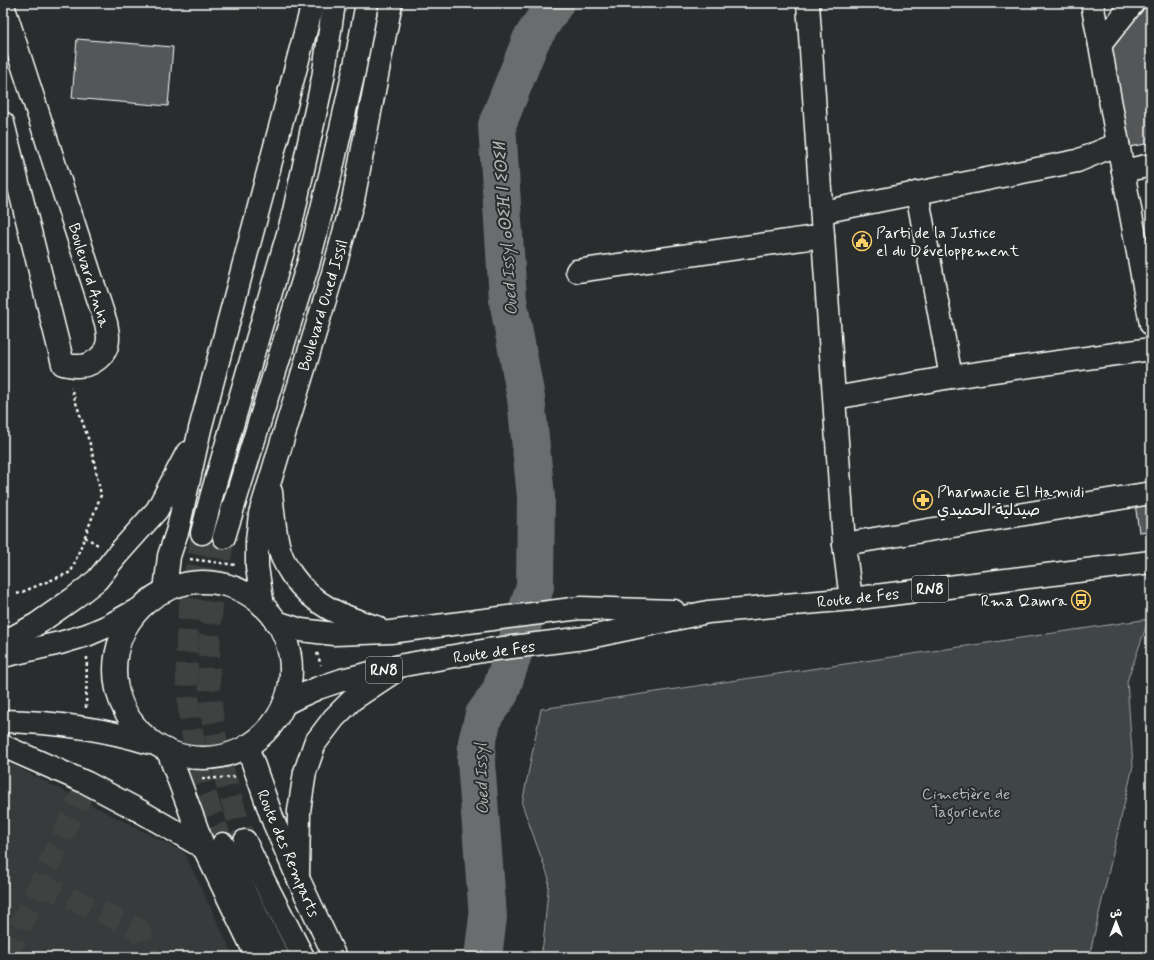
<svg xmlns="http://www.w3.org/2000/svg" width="1154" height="960" font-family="Mynerve,'Playpen Sans Arabic','Noto Sans Tifinagh',sans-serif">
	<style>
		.built { fill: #373a3b }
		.green { fill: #414445; stroke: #a0a2a2 }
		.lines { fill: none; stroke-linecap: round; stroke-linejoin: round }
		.river { stroke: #6a6c6d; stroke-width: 38 }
		.building { fill: #555758; stroke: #fff }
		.minor-tunnel { stroke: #3f4243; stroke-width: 22; stroke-dasharray: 22 11; stroke-linecap: butt }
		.major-tunnel { stroke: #3f4243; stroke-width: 22; stroke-dasharray: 22 11; stroke-linecap: butt }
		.minor-casing { stroke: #fff; stroke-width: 25 }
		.major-casing { stroke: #fff; stroke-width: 25 }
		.path { stroke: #fff; stroke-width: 2.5; stroke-dasharray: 3 3; stroke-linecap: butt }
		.minor { stroke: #2a2d2e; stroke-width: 22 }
		.major { stroke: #2a2d2e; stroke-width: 22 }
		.labels { text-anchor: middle; stroke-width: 4; stroke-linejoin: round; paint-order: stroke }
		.shield { fill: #2a2d2e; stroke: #bfc0c0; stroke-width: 1 }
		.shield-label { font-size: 15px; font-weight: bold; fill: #fff }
		.poi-label { font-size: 16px; fill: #fff; stroke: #2a2d2e; text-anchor: start }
		.street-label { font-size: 16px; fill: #fff; stroke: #2a2d2e }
		.park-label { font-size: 16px; fill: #b3b4b5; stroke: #2a2d2e }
		.water-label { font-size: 17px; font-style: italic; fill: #b4b6b6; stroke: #2a2d2e }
	</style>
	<rect width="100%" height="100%" fill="#2a2d2e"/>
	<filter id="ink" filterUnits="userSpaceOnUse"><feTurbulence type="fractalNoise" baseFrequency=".025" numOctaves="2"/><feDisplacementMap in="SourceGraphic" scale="8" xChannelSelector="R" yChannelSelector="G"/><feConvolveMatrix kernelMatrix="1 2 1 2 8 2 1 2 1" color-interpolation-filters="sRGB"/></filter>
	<g filter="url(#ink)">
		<polygon class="built" points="7,762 184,852 234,957 3,957 3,764"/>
		<polygon class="green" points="1149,619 1127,681 1133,766 1089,957 539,957 543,945 549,879 522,804 541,709"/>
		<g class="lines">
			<polyline class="river" points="483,957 488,917 476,761 477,742 484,715 500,693 535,587 536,497 526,398 508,300 497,125 531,40 555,3"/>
		</g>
		<g class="building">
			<polygon points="1139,3 1151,3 1151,143 1119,149 1105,47"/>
			<polygon points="77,39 173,47 168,106 72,98"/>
			<polygon points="1151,500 1151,531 1139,532 1135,503"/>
		</g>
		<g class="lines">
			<g class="minor-tunnel">
				<polyline points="40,884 140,930 149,957"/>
				<polyline points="6,957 87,783"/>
			</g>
			<g class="major-tunnel">
				<path d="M202,533c-4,27 -10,54 -13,81 -8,76 5,160 34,230"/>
				<path d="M224,537c-3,18 -7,36 -10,54 -6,39 -7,91 -1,130 6,41 19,81 32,120"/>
			</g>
			<g class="minor-casing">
				<g id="minor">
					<polyline points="808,3 823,236 844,544 851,599"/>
					<polyline points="1092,3 1100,45 1151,324"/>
					<path d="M3,5l103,318c1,5 2,10 2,15 0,17 -16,29 -32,28 -4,0 -8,-1 -13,-2l-60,-241"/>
					<polyline points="1100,45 1133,3"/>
					<polyline points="1123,171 1151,165"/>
					<polyline points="917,193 951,377"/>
					<polyline points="822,212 1077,161 1118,144"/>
					<polyline points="577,271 823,236"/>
					<polyline points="835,398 951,377 1151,349"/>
					<polyline points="844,544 1151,493"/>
				</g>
			</g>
			<g class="major-casing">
				<g id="major">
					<path d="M271,492c2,18 3,35 7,52 2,11 8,22 14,31 22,31 49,41 84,52"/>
					<polyline points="202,533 212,494 292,220 323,78 334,3"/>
					<polyline points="224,537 309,261 332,168 354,71 367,3"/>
					<circle cx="203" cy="670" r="88"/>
					<polyline points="165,591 169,556 178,529 200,429 313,3"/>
					<polyline points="263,606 257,567 257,541 260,514 333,273 353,200 391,3"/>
					<polyline points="276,622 301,630 334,634 390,632 580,608 674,611"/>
					<polyline points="3,643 37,624 74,598 97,580 116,556 157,510 187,453"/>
					<polyline points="3,656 60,643 87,635 108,626 135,611"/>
					<polyline points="284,704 300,696 318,688 342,680 404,665 488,650 585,638 708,612 851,599 1151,562"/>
					<path d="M3,721c51,1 98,7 147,22"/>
					<polyline points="3,746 87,783 140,811 204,848"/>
					<polyline points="247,746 274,823 298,878 335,957"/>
					<polyline points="168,751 204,848 257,957"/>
					<polyline points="245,841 261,875 303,957"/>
					<polyline points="223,844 246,894 278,957"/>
					<polyline points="298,878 299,811 305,772 315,743 334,718 353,699 392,673"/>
				</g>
			</g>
			<g class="path">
				<polyline points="85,537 98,545"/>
				<polyline points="190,559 236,565"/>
				<polyline points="17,594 71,572 101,495 91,447 71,388"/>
				<polyline points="317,653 321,665"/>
				<polyline points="301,673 301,650"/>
				<polyline points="86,708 87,657"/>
				<polyline points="202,779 235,777"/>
			</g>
			<use href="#minor" class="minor"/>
			<use href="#major" class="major"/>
		</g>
	</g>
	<defs>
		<g id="civic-ring" transform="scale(1)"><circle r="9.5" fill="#2a2d2e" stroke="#ffd166" stroke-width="1.5"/><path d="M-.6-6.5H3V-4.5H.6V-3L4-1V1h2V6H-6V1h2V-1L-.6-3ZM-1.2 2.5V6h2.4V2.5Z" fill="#ffd166"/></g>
		<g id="pharmacy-ring" transform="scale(1)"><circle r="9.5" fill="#2a2d2e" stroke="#ffd166" stroke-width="1.5"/><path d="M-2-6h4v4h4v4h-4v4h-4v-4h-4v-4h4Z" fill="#ffd166"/></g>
		<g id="bus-ring" transform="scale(1)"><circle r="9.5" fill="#2a2d2e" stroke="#ffd166" stroke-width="1.5"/><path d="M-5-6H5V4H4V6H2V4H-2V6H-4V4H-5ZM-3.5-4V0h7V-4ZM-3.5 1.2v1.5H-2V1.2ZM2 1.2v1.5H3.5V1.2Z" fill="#ffd166"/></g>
	</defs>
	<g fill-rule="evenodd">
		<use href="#civic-ring" x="862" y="241"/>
		<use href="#pharmacy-ring" x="923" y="500"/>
		<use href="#bus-ring" x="1081" y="600"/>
	</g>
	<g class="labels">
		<g class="shield">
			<rect x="912" y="576" width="36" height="26" rx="3"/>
			<rect x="366" y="657" width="36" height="26" rx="3"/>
		</g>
		<g class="shield-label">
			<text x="930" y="594">RN8</text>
			<text x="384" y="675">RN8</text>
		</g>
		<g class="poi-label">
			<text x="876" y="238">Parti de la Justice<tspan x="876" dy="18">el du Développement</tspan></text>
			<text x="937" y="497">Pharmacie El Hamidi<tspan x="937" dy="18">صيدلية الحميدي</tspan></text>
			<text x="1067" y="606" text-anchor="end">Rma Qamra</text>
		</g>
		<g class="street-label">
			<text transform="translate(90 275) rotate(73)" y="6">Boulevard Anha</text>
			<text transform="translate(322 305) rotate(-73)" y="6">Boulevard Oued Issil</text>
			<text transform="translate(858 597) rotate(-6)" y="6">Route de Fes</text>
			<text transform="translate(494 651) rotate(-8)" y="6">Route de Fes</text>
			<text transform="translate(289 853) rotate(67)" y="6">Route des Remparts</text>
		</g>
		<g class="park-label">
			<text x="966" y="799">Cimetière de<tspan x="966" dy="18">Tagoriente</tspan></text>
		</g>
		<g class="water-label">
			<text transform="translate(505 229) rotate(-94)" y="6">Oued Issyl ⴰⵙⵉⴼ ⵏ ⵉⵙⵉⵍ</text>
			<text transform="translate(481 779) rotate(-92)" y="6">Oued Issyl</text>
		</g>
	</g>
	<rect width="1154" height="960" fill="none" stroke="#2a2d2e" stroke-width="16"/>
	<rect x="8" y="8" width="1138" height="944" fill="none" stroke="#fff" stroke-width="1.5" filter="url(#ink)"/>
	<g transform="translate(1116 922)" stroke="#2a2d2e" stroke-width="3" paint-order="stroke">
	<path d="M0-3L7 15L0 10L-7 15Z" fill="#ffffff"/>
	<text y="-6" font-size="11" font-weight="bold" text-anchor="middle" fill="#ffffff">ش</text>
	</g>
</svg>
